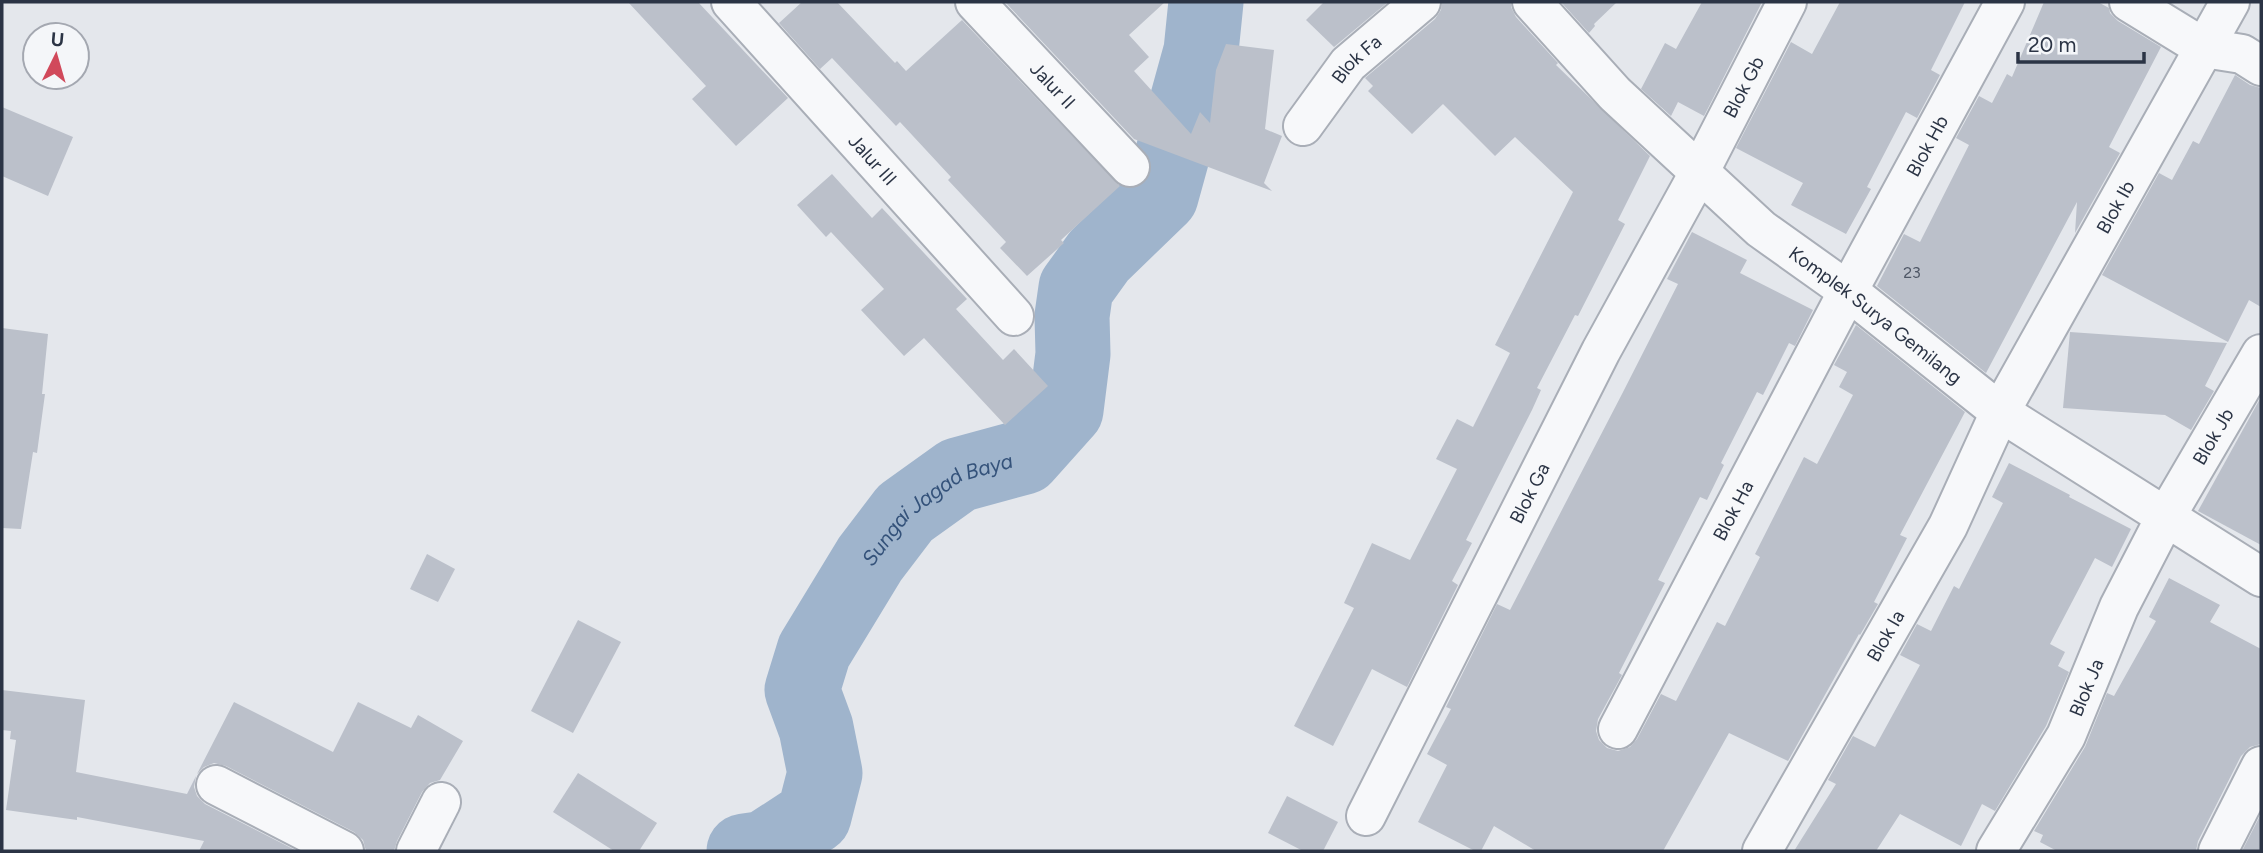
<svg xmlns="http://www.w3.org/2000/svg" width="2263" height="853" font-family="Figtree,sans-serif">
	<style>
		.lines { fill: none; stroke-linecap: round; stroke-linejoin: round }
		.river { stroke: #9fb4cc; stroke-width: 75 }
		.building { fill: #bbc0ca }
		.minor-casing { stroke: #a9aeb7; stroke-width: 42 }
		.minor { stroke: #f7f8fa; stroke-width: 38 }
		.labels { text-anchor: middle; stroke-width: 7; stroke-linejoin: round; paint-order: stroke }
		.number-label { font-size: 16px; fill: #4f5766 }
		.street-label { font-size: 19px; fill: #2b3445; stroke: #f4f6f9 }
		.water-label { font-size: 21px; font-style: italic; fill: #34527a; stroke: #f4f6f9 }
	</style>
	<rect width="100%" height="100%" fill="#e4e7ec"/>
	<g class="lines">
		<path class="river" id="s1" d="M744,851l21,-3 49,-32 11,-43 -9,-45 -14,-38 12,-39 56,-92 35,-46 53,-38 66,-18 42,-47 7,-56 -1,-38 4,-28 23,-32 62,-60 40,-145 5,-49"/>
	</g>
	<g class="building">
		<polygon points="628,2 698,2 788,98 736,146 692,99 706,86"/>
		<polygon points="802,2 837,2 895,63 897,61 906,71 962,20 1120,186 1061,240 1064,243 1027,276 1000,248 1006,242 948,180 951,177 900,122 896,126 832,58 820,69 779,23"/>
		<polygon points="1005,2 1165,2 1129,35 1149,57 1134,71 1191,134 1200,112 1210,123 1216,70 1226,44 1274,50 1265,129 1282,136 1264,183 1272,191 1134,139"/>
		<polygon points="1324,2 1388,2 1334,47 1306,20"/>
		<polygon points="1442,2 1511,2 1511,7 1516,17 1558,63 1556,65 1650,156 1618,220 1625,224 1578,316 1575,315 1537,388 1541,390 1532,410 1466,540 1472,543 1452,581 1458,585 1407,687 1372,669 1333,746 1294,726 1354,608 1344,603 1372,543 1410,560 1457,469 1436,459 1457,419 1473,427 1510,353 1495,345 1573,192 1515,137 1495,156 1443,104 1412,134 1368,91 1373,86 1365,78 1435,19 1441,10"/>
		<polygon points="1561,2 1617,2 1594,24 1595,26 1589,33"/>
		<polygon points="1702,2 1762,2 1704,116 1678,102 1671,116 1641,89 1665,43 1676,49"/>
		<polygon points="1840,2 1965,2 1931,70 1940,75 1917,118 1906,112 1867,187 1871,189 1846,234 1791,205 1803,183 1736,148 1791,42 1812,54"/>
		<polygon points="2044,2 2098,2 2109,8 2110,13 2118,21 2161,47 2109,147 2120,153 2075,233 2077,202 1986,373 1877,286 1904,234 1920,242 1969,145 1956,138 1979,96 1992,103 2007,74 2012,77"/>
		<polygon points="2235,75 2250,85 2261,88 2261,307 2249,300 2228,342 2102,275 2159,173 2172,180 2193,141 2199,144"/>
		<polygon points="2,107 73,137 48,196 2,176"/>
		<polygon points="832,174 872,218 882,208 967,299 956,309 1003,360 1014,349 1048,386 1005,425 924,338 904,356 861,310 884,289 831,232 826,237 797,205"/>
		<polygon points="1692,232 1747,260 1740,273 1813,310 1795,346 1789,343 1763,395 1757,392 1721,463 1724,465 1707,500 1700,497 1658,580 1665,583 1619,673 1622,675 1598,719 1596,731 1599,740 1607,748 1618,751 1630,747 1637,739 1661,694 1676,701 1717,622 1725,626 1760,557 1755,554 1804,457 1817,464 1853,395 1839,387 1847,372 1834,365 1856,325 1965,412 1900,535 1907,538 1874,602 1878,604 1860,635 1859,634 1788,761 1729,733 1663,851 1536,851 1494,826 1481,851 1475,851 1418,822 1447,765 1427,754 1451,709 1446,707 1497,604 1510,610 1622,394 1678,284 1667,279"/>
		<polygon points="2,328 48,334 42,394 45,394 37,453 33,452 21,529 2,528"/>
		<polygon points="2070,332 2227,343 2205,386 2214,391 2191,430 2165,415 2063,408"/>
		<polygon points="2261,397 2261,545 2198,511"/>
		<polygon points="2009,463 2070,495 2069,497 2131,529 2112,567 2095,558 2050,644 2065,652 2058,666 2069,672 2046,726 1995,811 1982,804 1961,846 1900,814 1876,851 1794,851 1836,784 1828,780 1853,736 1875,747 1920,665 1900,655 1917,624 1931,631 1954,586 1959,589 2003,503 1992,497"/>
		<polygon points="427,554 455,569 438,602 410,589"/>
		<polygon points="2169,578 2220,605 2210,622 2261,649 2261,744 2250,747 2241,756 2198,841 2196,851 2057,851 2040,842 2043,835 2034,831 2085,747 2107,693 2114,696 2156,621 2149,617"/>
		<polygon points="578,620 621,642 573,733 531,711"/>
		<polygon points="2,690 85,700 76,772 187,794 196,776 194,787 197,796 205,804 297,851 199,851 204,841 77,817 77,820 6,810 16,740 10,739 11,731 2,730"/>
		<polygon points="234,702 333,752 358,702 411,728 418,715 463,741 440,780 430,783 422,792 397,841 394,851 366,851 363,840 354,832 226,766 214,763 204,767 197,774"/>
		<polygon points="578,773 657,823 639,851 614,851 553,812"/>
		<polygon points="1287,796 1338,822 1323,851 1303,851 1268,833"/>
		<polygon points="2261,814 2261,851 2242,851"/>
	</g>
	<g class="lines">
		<g class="minor-casing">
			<g id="minor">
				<path id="s2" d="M731,2l283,314"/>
				<path id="s3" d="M975,2l155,165"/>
				<path id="s4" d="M1532,2l83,92 146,135 87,62 152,121 261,165"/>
				<polyline points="2129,2 2204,48 2242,54 2261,66"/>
				<path id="s5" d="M1303,126l45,-62 73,-62"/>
				<path id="s6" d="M1618,729l230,-438 157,-289"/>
				<polyline points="216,785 344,851"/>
				<path id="s7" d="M1366,816l235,-465 99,-180 87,-169"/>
				<polyline points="416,851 441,802"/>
				<path id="s8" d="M1762,851l186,-325 52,-114 230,-410"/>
				<path id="s9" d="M1996,851l70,-115 53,-129 46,-89 96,-164"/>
				<polyline points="2218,851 2261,766"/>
			</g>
		</g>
		<use href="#minor" class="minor"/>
	</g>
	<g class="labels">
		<g class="number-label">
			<text x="1912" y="278">23</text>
		</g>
		<g class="street-label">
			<text dy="7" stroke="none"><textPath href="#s5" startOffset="86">Blok Fa</textPath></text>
			<text dy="7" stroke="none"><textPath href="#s3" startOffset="114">Jalur II</textPath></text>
			<text dy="7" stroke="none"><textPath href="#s7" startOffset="821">Blok Gb</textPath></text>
			<text dy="7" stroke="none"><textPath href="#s6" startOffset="660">Blok Hb</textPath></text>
			<text dy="7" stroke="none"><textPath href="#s2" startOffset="212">Jalur III</textPath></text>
			<text dy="7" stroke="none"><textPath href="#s8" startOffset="735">Blok Ib</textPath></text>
			<text dy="7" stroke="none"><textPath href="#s4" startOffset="466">Komplek Surya Gemilang</textPath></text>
			<text dy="7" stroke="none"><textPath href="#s9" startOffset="469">Blok Jb</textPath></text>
			<text dy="7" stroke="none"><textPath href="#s7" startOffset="362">Blok Ga</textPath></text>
			<text dy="7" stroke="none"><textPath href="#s6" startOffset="247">Blok Ha</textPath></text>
			<text dy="7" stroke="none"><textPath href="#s8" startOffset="248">Blok Ia</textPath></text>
			<text dy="7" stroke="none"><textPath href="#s9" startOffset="187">Blok Ja</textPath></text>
		</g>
		<g class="water-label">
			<text dy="7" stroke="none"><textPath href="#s1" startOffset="446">Sungai Jagad Baya</textPath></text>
		</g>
	</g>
	<rect width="2263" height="853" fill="none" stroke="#2b3445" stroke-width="7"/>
	<g transform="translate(56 56) rotate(5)"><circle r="33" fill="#f4f6f9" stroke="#a4a8b1" stroke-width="2"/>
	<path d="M0-5L12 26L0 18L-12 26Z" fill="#d1495b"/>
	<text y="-10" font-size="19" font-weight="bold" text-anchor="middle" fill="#2b3445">U</text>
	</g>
	<path d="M2018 52v10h126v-10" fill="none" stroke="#2b3445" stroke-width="3.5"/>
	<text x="2028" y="52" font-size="21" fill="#2b3445" stroke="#f4f6f9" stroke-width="5" paint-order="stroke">20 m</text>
</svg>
